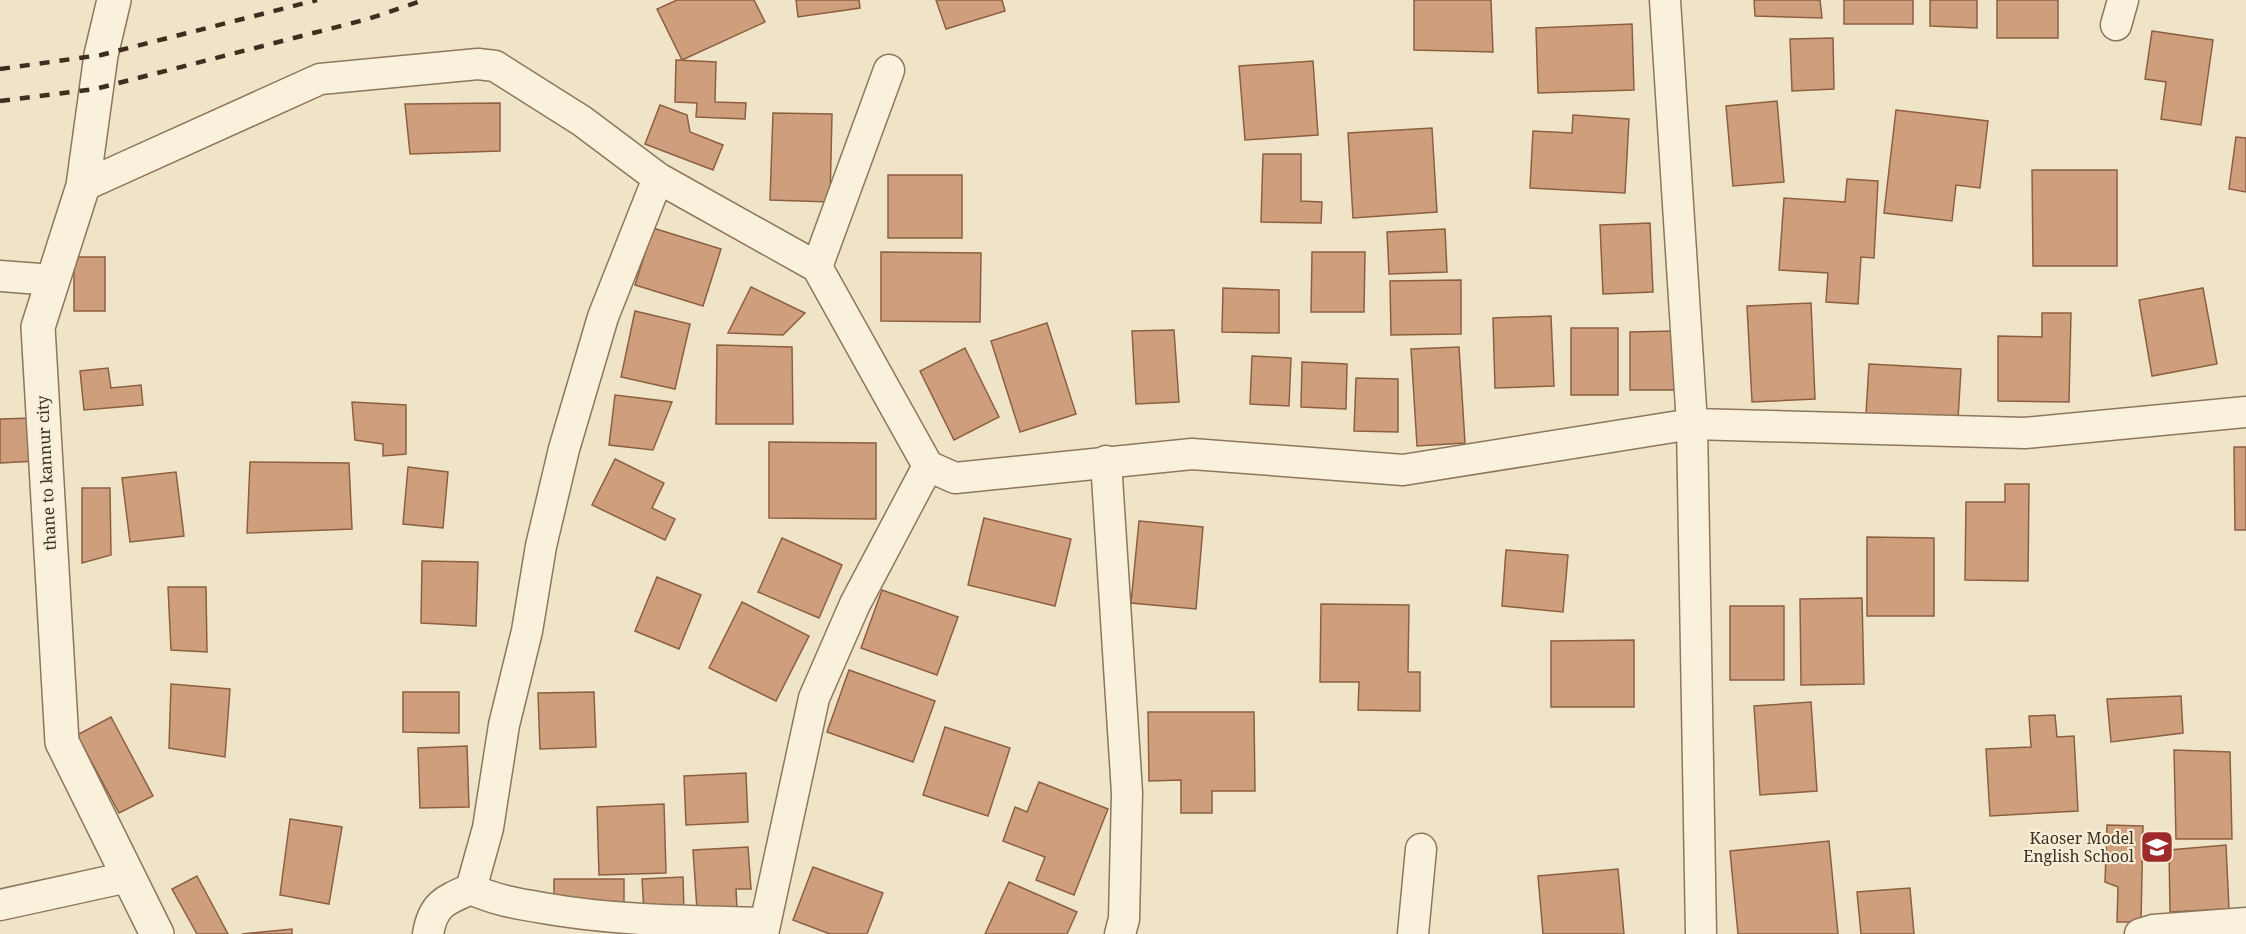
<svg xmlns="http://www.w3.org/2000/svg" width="2246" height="934" font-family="'Noto Serif',serif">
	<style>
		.building { fill: #cf9f7d; stroke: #8d5f41; stroke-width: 1.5 }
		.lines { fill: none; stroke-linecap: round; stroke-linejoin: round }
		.minor-casing { stroke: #8d765c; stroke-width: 33 }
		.tertiary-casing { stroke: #8d765c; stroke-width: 36 }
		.minor { stroke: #faf1dc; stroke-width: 30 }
		.tertiary { stroke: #faf1dc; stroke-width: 33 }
		.rail { stroke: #3d2e20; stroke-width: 4.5; stroke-dasharray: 10 10; stroke-linecap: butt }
		.labels { text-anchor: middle; stroke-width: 4.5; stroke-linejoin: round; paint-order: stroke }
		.street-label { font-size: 16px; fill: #3d2e20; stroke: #f7eed8 }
		.poi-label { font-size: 16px; fill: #3d2e20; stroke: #f7eed8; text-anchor: end }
	</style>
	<rect width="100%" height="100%" fill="#f0e4c8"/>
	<g class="building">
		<polygon points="677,0 754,0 765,22 682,60 657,9"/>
		<polygon points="796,0 859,0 860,8 798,17"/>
		<polygon points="936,0 1002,0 1005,11 946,29"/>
		<polygon points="1414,0 1491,0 1493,52 1414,50"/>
		<polygon points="1754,0 1820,0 1822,18 1755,16"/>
		<rect x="1844" y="0" width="69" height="24"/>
		<polygon points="1930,0 1977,0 1977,28 1930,26"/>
		<rect x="1997" y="0" width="61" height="38"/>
		<polygon points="1632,24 1634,90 1538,93 1536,28"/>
		<polygon points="2152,31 2213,40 2201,125 2161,119 2166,82 2145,79"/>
		<polygon points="1833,38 1834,89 1792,91 1790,39"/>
		<polygon points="676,60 716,62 715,102 746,103 745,119 696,117 697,103 675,102"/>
		<polygon points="1313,61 1318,135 1245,140 1239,66"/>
		<polygon points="1777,101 1784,182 1733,186 1726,106"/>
		<polygon points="500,103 500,151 410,154 405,104"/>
		<polygon points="660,105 687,115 690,132 723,145 713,170 645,144"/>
		<polygon points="1896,110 1988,121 1980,188 1956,185 1952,221 1884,213"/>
		<polygon points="773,113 832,114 830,202 770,200"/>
		<polygon points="1573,115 1629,119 1625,193 1530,188 1533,131 1572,133"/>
		<polygon points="1432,128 1437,212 1353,218 1348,133"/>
		<polygon points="2236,137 2246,138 2246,192 2229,189"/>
		<polygon points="1263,154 1301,154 1301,201 1322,202 1321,223 1261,222"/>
		<polygon points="2032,170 2117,170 2117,266 2033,266"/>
		<rect x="888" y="175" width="74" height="63"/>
		<polygon points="1847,179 1878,181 1874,258 1861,257 1858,304 1826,302 1828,273 1779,270 1784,198 1845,202"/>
		<polygon points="1650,223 1653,292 1603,294 1600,225"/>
		<polygon points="653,228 721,249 703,306 635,285"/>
		<polygon points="1445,229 1447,272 1389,274 1387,232"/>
		<polygon points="881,252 981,253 980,322 881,321"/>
		<polygon points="1312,252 1365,252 1364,312 1311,312"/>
		<rect x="74" y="257" width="31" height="54"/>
		<polygon points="1461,280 1461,334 1391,335 1390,281"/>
		<polygon points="751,287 805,313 783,335 728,333"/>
		<polygon points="1223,288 1279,290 1279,333 1222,332"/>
		<polygon points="2203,288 2217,364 2152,376 2139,300"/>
		<polygon points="1811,303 1815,399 1752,402 1747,306"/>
		<polygon points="635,311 690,324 675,389 621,377"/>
		<polygon points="2042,313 2071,313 2069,402 1998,401 1998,336 2042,337"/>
		<polygon points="1551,316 1554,386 1495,388 1493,318"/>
		<polygon points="1047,323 1076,414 1020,432 991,341"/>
		<rect x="1571" y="328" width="47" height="67"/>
		<polygon points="1174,330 1179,402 1136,404 1132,331"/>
		<polygon points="1674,331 1675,390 1630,390 1630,332"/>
		<polygon points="717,345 792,347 793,424 716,424"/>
		<polygon points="1459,347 1465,443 1417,446 1411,349"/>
		<polygon points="965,348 999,417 954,440 920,371"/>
		<polygon points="1252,356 1291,358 1289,406 1250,404"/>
		<polygon points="1302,362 1347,364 1346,409 1301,407"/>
		<polygon points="1869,364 1961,369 1958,419 1866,414"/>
		<polygon points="108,368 111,388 141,385 143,405 84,410 80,371"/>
		<polygon points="1356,378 1398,379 1398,432 1354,431"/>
		<polygon points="615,395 672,402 653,450 609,445"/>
		<polygon points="352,402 406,405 406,454 383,456 383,444 355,440"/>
		<polygon points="33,418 35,461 0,463 0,419"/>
		<polygon points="769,442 876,443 876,519 769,518"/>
		<polygon points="2234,447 2246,447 2246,530 2235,530"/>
		<polygon points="615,459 664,483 652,508 675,519 665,540 592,505"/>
		<polygon points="250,462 349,463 352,529 247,533"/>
		<polygon points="408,467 448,472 443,528 403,524"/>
		<polygon points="176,472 184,536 130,542 122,478"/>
		<polygon points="2005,484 2029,484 2028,581 1965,580 1966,502 2005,502"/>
		<polygon points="82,488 110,488 111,555 82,563"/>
		<polygon points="984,518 1071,539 1055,606 968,585"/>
		<polygon points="1139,521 1203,527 1196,609 1131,603"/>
		<polygon points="1867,537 1934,538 1934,616 1867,616"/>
		<polygon points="782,538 842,565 819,618 758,592"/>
		<polygon points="1506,550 1568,555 1563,612 1502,606"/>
		<polygon points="422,561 478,562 476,626 421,623"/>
		<polygon points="657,577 701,595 679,649 635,631"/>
		<polygon points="168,587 206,587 207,652 171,650"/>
		<polygon points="882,590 958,617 937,675 861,648"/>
		<polygon points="1862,598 1864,684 1801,685 1800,599"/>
		<polygon points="742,602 809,636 776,701 709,668"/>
		<polygon points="1321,604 1409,605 1408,672 1420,672 1420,711 1358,710 1359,682 1320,682"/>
		<rect x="1730" y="606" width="54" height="74"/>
		<polygon points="1634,640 1634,707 1551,707 1551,641"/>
		<polygon points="849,670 935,701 913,762 827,732"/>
		<polygon points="171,684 230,689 225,757 169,748"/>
		<polygon points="403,692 459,692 459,733 403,732"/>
		<polygon points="594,692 596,747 540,749 538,693"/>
		<polygon points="2181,696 2183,733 2111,742 2107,699"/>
		<polygon points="1811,702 1817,791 1760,795 1754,706"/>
		<polygon points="1148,712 1254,712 1255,791 1212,791 1212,813 1181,813 1181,780 1149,781"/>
		<polygon points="2055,715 2057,737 2074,736 2078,811 1990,816 1986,749 2031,747 2029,716"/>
		<polygon points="111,717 153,796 119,813 77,735"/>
		<polygon points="945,727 1010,748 988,816 923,795"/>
		<polygon points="467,746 469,807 420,808 418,748"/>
		<polygon points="2174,750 2230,752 2232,839 2176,839"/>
		<polygon points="746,773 748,822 686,825 684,776"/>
		<polygon points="1039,782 1108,809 1074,895 1036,880 1045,857 1003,841 1015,807 1027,812"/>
		<polygon points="664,804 666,873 599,875 597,807"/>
		<polygon points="290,819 342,827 329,904 280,895"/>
		<polygon points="2107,825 2143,826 2141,922 2117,922 2118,887 2105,882"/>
		<polygon points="1829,841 1838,934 1738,934 1730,851"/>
		<polygon points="2226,845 2229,909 2170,912 2169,850"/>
		<polygon points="748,847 751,889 736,889 737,908 697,910 693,850"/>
		<polygon points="813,867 883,893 867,934 830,934 793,920"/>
		<polygon points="1618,869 1624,934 1543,934 1538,876"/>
		<polygon points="197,876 228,934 197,934 172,889"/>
		<polygon points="683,877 684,912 644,913 642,879"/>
		<rect x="554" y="879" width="70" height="26"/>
		<polygon points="1009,882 1077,912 1067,934 985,934"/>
		<polygon points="1910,888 1914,934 1861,934 1857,892"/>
		<polygon points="292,929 292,934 242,934"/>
	</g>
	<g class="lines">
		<g class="minor-casing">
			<g id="minor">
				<polyline points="1665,0 1692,424 1701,934"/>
				<polyline points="2116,25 2123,0"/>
				<polyline points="83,186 320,79 478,64 495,66 582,121 658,178 817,267 928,466 955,478 1192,454 1403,470 1692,424 2025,433 2246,412"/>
				<polyline points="817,267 889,70"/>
				<polyline points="0,276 53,280"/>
				<polyline points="1106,461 1127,793 1124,919 1120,934"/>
				<polyline points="471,889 488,828 504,725 527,631 541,546 564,449 603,317 658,178"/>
				<polyline points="0,905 128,877"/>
				<path d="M428,934c5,-30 17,-34 43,-45 24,11 47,15 72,19 73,13 147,13 221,15"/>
				<polyline points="763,934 814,698 855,604 928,466"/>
				<polyline points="1413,934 1421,849"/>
				<polyline points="2140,934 2153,930 2246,923"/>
			</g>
		</g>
		<g class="tertiary-casing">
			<polyline id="tertiary" points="114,0 101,55 83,186 38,327 62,742 157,934"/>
		</g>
		<use href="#minor" class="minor"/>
		<use href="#tertiary" class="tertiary"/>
		<g class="rail">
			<polyline points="0,69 101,55 317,0"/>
			<polyline points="0,101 95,89 368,19 424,0"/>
		</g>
	</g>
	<defs>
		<g id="school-square" transform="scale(1.725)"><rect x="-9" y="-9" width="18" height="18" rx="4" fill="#9e2a2b" stroke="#f7eed8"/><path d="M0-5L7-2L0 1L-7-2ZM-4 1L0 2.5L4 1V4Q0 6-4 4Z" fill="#fff"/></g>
	</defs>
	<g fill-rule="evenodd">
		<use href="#school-square" x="2157" y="847"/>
	</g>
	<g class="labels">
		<g class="street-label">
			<text transform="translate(46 473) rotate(-93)" y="6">thane to kannur city</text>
		</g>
		<g class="poi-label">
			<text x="2134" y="844">Kaoser Model<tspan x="2134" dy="18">English School</tspan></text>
		</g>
	</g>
</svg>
